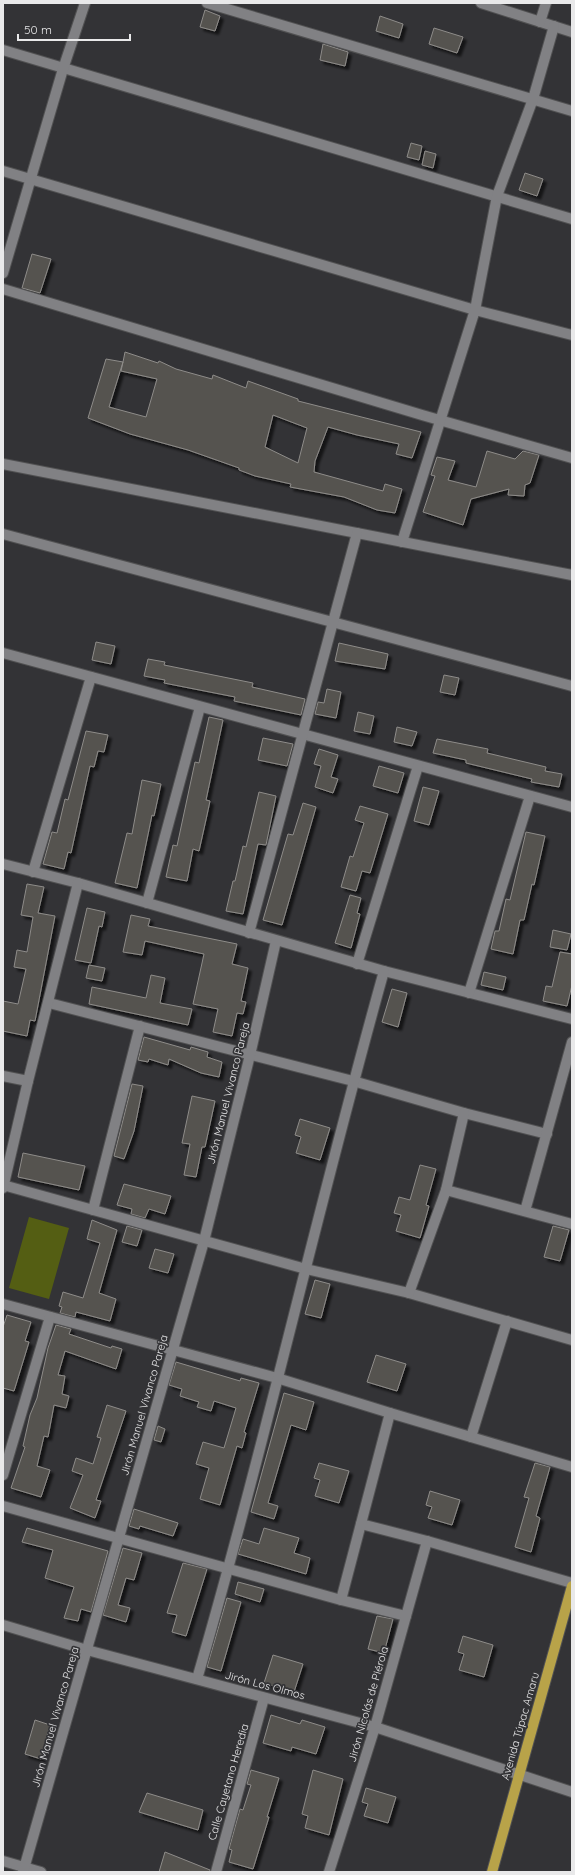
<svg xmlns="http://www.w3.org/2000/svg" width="575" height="1875" font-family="Quicksand,sans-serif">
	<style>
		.green { fill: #545e13 }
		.building { fill: #54524f; stroke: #8e8c89; fill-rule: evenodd; filter: url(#shadow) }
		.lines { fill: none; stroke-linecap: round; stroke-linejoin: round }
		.street-casing { stroke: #515152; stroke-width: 12 }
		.primary-casing { stroke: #515152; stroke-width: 12 }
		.street { stroke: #818184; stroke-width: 10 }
		.primary { stroke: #b8a349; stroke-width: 10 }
		.labels { text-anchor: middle; stroke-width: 3.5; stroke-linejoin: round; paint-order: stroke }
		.street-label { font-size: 11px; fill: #e9e9ea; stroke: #333336 }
	</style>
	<defs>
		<filter id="shadow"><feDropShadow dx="3.5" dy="3.5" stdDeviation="1" flood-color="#0009"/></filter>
	</defs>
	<rect width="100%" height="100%" fill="#333336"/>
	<polygon class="green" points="29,1217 69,1228 49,1299 9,1288"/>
	<g class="building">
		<polygon points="205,10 220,16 215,31 200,27"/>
		<polygon points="380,16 403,24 399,38 376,31"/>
		<polygon points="434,28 463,37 457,53 429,44"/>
		<polygon points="323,44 348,52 345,66 320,60"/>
		<polygon points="411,143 422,146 419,160 407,157"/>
		<polygon points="425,151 436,154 433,168 422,165"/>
		<polygon points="525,173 543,179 537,196 519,190"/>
		<polygon points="32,254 51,259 40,293 22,288"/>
		<path d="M125,352l33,11 1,-2 17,8 36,10 1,-4 33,13 2,-7 50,18v2l123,31 -9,26 -16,-4 3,-10 -42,-9 -29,-8 -13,34 -1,11 69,19 2,-7 17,5 -7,24 -18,-3 -33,-13 -54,-10 1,-3 -36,-8 -16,-6v-2l-51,-18 -58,-16 -42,-16 18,-59 17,3zM123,362l-2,9 36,8 -11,38 -37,-10zM273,415l34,13 -9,35 -33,-16z"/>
		<polygon points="487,451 515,459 523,451 539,455 530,483 525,485 524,496 508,495 509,489 471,499 463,525 423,512 435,476 431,475 437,457 455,461 448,480 476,487"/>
		<polygon points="96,642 115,646 111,664 92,660"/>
		<polygon points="339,643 388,654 385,669 335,661"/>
		<polygon points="148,659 165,662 164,665 253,683 252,687 305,699 301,715 234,701 235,697 164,683 165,680 144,676"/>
		<polygon points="444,675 459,678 455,695 440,692"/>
		<polygon points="327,689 341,692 336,718 315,714 318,702 324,703"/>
		<polygon points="358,712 374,716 370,734 354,731"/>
		<polygon points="209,717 223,720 206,800 210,801 207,815 199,851 193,849 187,881 166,877 173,845 177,846 195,762 199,763"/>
		<polygon points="397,727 417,732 412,746 394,742"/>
		<polygon points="86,731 108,735 104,752 98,751 94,767 90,766 71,853 68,852 64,869 43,864 52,832 57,833 65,799 68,800"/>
		<polygon points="263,738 293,744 287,766 258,760"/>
		<polygon points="437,739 488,749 487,753 546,767 545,771 562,774 559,787 531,782 532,779 466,763 466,760 433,753"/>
		<polygon points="319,749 338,755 331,777 338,779 333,793 315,787 321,766 314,764"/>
		<polygon points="379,766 404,773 398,793 373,786"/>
		<polygon points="142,780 161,784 154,816 152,815 137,888 115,883 127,833 132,834"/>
		<polygon points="423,787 439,791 429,825 414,821"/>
		<polygon points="259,792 276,796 266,845 258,844 243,914 226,911 233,881 235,881 243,846 246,847"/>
		<polygon points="303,803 316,807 282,925 263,920 288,834 293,835"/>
		<polygon points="360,806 388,814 370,873 362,871 356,891 341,887 350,856 353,857 364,823 355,820"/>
		<polygon points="526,832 545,836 534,885 532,884 524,920 520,920 513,954 491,949 495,931 499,931 506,899 510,900"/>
		<polygon points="27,884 44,887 38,913 55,916 35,1021 30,1020 27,1036 3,1031 3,1001 18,1004 26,969 14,967 17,950 27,952 33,917 21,915"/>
		<polygon points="350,895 361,898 357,913 360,914 351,948 335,943"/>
		<polygon points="87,908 105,912 102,927 99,926 91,963 75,960"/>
		<polygon points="131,915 150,919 148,926 237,944 232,964 248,968 241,1001 246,1002 243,1014 237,1013 232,1036 213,1032 218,1009 193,1004 204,954 145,941 142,955 123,952"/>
		<polygon points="553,930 571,934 567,950 550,947"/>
		<polygon points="560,952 572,954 572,985 567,1006 543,1001 546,986 552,987"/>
		<polygon points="89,965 105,968 102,981 86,978"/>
		<polygon points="484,972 506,977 503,990 481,985"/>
		<polygon points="151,975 165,978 160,1003 192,1009 188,1025 89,1004 92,987 146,998"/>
		<polygon points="392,989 407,993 398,1027 382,1022"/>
		<polygon points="144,1037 190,1050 191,1047 208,1052 207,1057 222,1062 219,1077 201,1073 169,1059 168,1065 149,1059 148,1062 138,1060"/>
		<polygon points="132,1084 143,1086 134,1131 124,1159 114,1156"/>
		<polygon points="192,1096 215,1101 205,1147 202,1147 196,1177 184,1175 190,1144 182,1143"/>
		<polygon points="300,1119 330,1128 320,1160 296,1153 301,1137 295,1135"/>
		<polygon points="23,1153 85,1166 79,1190 18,1177"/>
		<polygon points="420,1165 436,1169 426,1205 429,1206 420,1238 396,1231 401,1215 394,1213 399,1197 410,1200"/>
		<polygon points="124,1184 171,1196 165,1214 149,1209 145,1218 131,1214 132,1209 117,1205"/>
		<polygon points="92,1220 117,1230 99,1293 116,1299 110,1321 76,1312 75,1317 60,1313 62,1307 59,1306 63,1292 83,1298 100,1243 87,1239"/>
		<polygon points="127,1226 142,1230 137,1246 122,1242"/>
		<polygon points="553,1226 569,1230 560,1261 544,1257"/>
		<polygon points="155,1249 174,1254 168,1273 149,1268"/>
		<polygon points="315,1280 330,1284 321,1318 305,1314"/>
		<polygon points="7,1315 31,1322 25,1341 29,1342 14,1391 3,1388 3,1327"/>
		<polygon points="56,1325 71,1329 69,1334 111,1348 112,1346 122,1349 116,1369 65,1351 58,1375 65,1376 62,1394 69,1396 66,1408 54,1405 48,1437 44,1436 37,1466 50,1470 41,1497 11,1488 25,1447 23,1446 30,1415 37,1398 48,1348"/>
		<polygon points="376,1355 406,1364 397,1391 367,1382"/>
		<polygon points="176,1362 240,1381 241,1378 259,1383 244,1432 246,1433 242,1448 237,1446 220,1505 200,1499 209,1468 196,1464 203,1442 224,1448 236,1408 214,1401 211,1411 197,1407 199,1402 180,1396 182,1389 169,1385"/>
		<polygon points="284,1393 314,1402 306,1430 291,1425 268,1503 278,1506 274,1519 251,1512"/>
		<polygon points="107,1405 126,1411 96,1500 101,1501 95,1518 70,1508 83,1475 72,1471 76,1458 93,1464 101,1438 97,1437"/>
		<polygon points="158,1426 165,1429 161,1442 154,1440"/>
		<polygon points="319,1463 349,1471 339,1503 315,1496 320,1480 314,1478"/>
		<polygon points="535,1463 550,1467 536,1516 540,1518 531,1552 515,1547 529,1498 524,1497"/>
		<polygon points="430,1491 460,1500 452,1525 428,1518 432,1507 426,1505"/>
		<polygon points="134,1509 178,1523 173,1536 140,1526 139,1529 129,1526"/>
		<polygon points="27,1528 108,1551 91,1612 81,1609 78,1621 64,1618 74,1587 45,1578 53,1550 22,1542"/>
		<polygon points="264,1528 299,1538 294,1553 310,1558 306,1574 238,1554 243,1539 259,1544"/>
		<polygon points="123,1548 142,1553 134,1580 126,1578 118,1605 130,1608 126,1622 103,1615"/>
		<polygon points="183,1563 207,1569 186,1636 172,1632 177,1615 167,1613"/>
		<polygon points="238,1582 264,1589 260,1602 235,1594"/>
		<polygon points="227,1598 241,1602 221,1671 207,1667"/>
		<polygon points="377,1616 393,1619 384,1653 368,1649"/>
		<polygon points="463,1636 493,1645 484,1677 459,1670 464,1654 458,1652"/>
		<polygon points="273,1655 303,1664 294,1692 264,1683"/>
		<polygon points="271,1715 300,1724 302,1720 325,1727 316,1754 292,1747 291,1751 263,1743"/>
		<polygon points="35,1720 50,1725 41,1759 25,1754"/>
		<polygon points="251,1770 279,1778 267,1817 269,1817 253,1869 229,1862 232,1850 229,1849 240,1809 243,1810 251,1785 247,1784"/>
		<polygon points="313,1770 343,1779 329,1835 305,1828 308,1816 302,1814"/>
		<polygon points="366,1788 396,1797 388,1823 364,1816 368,1804 362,1802"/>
		<polygon points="147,1793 203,1810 198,1830 139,1812"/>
		<polygon points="165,1852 210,1870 210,1872 159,1872"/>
	</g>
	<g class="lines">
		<g class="street-casing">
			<g id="street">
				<polyline points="207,3 572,111"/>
				<polyline points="481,3 572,32"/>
				<polyline points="540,22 546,3"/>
				<polyline points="3,50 572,219"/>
				<polyline points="3,171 475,310 572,335"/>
				<polyline points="3,273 63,69 85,3"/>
				<polyline points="3,289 422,415 572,458"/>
				<polyline points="3,464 572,575"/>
				<polyline points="3,534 572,686"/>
				<polyline points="402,542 475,310 497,196 533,99 554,26"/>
				<polyline points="3,653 572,807"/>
				<polyline points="3,864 78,883 384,971 572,1019"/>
				<polyline points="33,872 91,677"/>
				<polyline points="147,903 200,707"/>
				<polyline points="249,933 357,533"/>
				<polyline points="357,964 418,766"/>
				<polyline points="469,993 530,796"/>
				<polyline points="49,1003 353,1081 464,1113 547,1134"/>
				<polyline points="3,1076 28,1081"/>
				<polyline points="3,1185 306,1269 409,1293 572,1340"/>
				<polyline points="3,1188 28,1081 78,883"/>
				<polyline points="446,1190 572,1224"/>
				<polyline points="93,1210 140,1026"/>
				<polyline points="525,1211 572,1042"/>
				<polyline points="409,1293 446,1190 464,1113"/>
				<polyline points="3,1304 277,1378 390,1413 572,1467"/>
				<polyline points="471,1437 507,1321"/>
				<polyline points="3,1475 50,1317"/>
				<polyline points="3,1506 341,1600 406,1616"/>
				<polyline points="361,1524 427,1541 572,1583"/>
				<polyline points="341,1600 390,1413"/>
				<polyline points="3,1625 87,1650 375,1727 572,1792"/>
				<path d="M197,1679c68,-234 121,-473 187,-708"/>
				<polyline points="3,1861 41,1872"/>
				<polyline points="23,1872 204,1241 250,1055 276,941"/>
				<polyline points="216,1872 264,1698"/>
				<polyline points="329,1872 375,1727 427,1541"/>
			</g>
		</g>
		<g class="primary-casing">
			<polyline id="primary" points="492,1872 572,1586"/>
		</g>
		<use href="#street" class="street"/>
		<use href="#primary" class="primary"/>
	</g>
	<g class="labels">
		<g class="street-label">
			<text transform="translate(228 1093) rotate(-76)" y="4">Jirón Manuel Vivanco Pareja</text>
			<text transform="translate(144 1405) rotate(-74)" y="4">Jirón Manuel Vivanco Pareja</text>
			<text transform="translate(265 1685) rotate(15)" y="4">Jirón Los Olmos</text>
			<text transform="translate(368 1704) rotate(-74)" y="4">Jirón Nicolás de Piérola</text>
			<text transform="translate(55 1717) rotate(-74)" y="4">Jirón Manuel Vivanco Pareja</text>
			<text transform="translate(520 1726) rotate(-74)" y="4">Avenida Túpac Amaru</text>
			<text transform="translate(228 1782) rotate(-74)" y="4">Calle Cayetano Heredia</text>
		</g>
	</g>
	<rect width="575" height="1875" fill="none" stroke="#e9e9ea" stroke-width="8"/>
	<path d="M18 34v6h112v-6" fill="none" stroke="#e9e9ea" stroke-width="2"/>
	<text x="24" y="34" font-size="12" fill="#e9e9ea" stroke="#333336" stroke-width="3" paint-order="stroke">50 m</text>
</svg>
